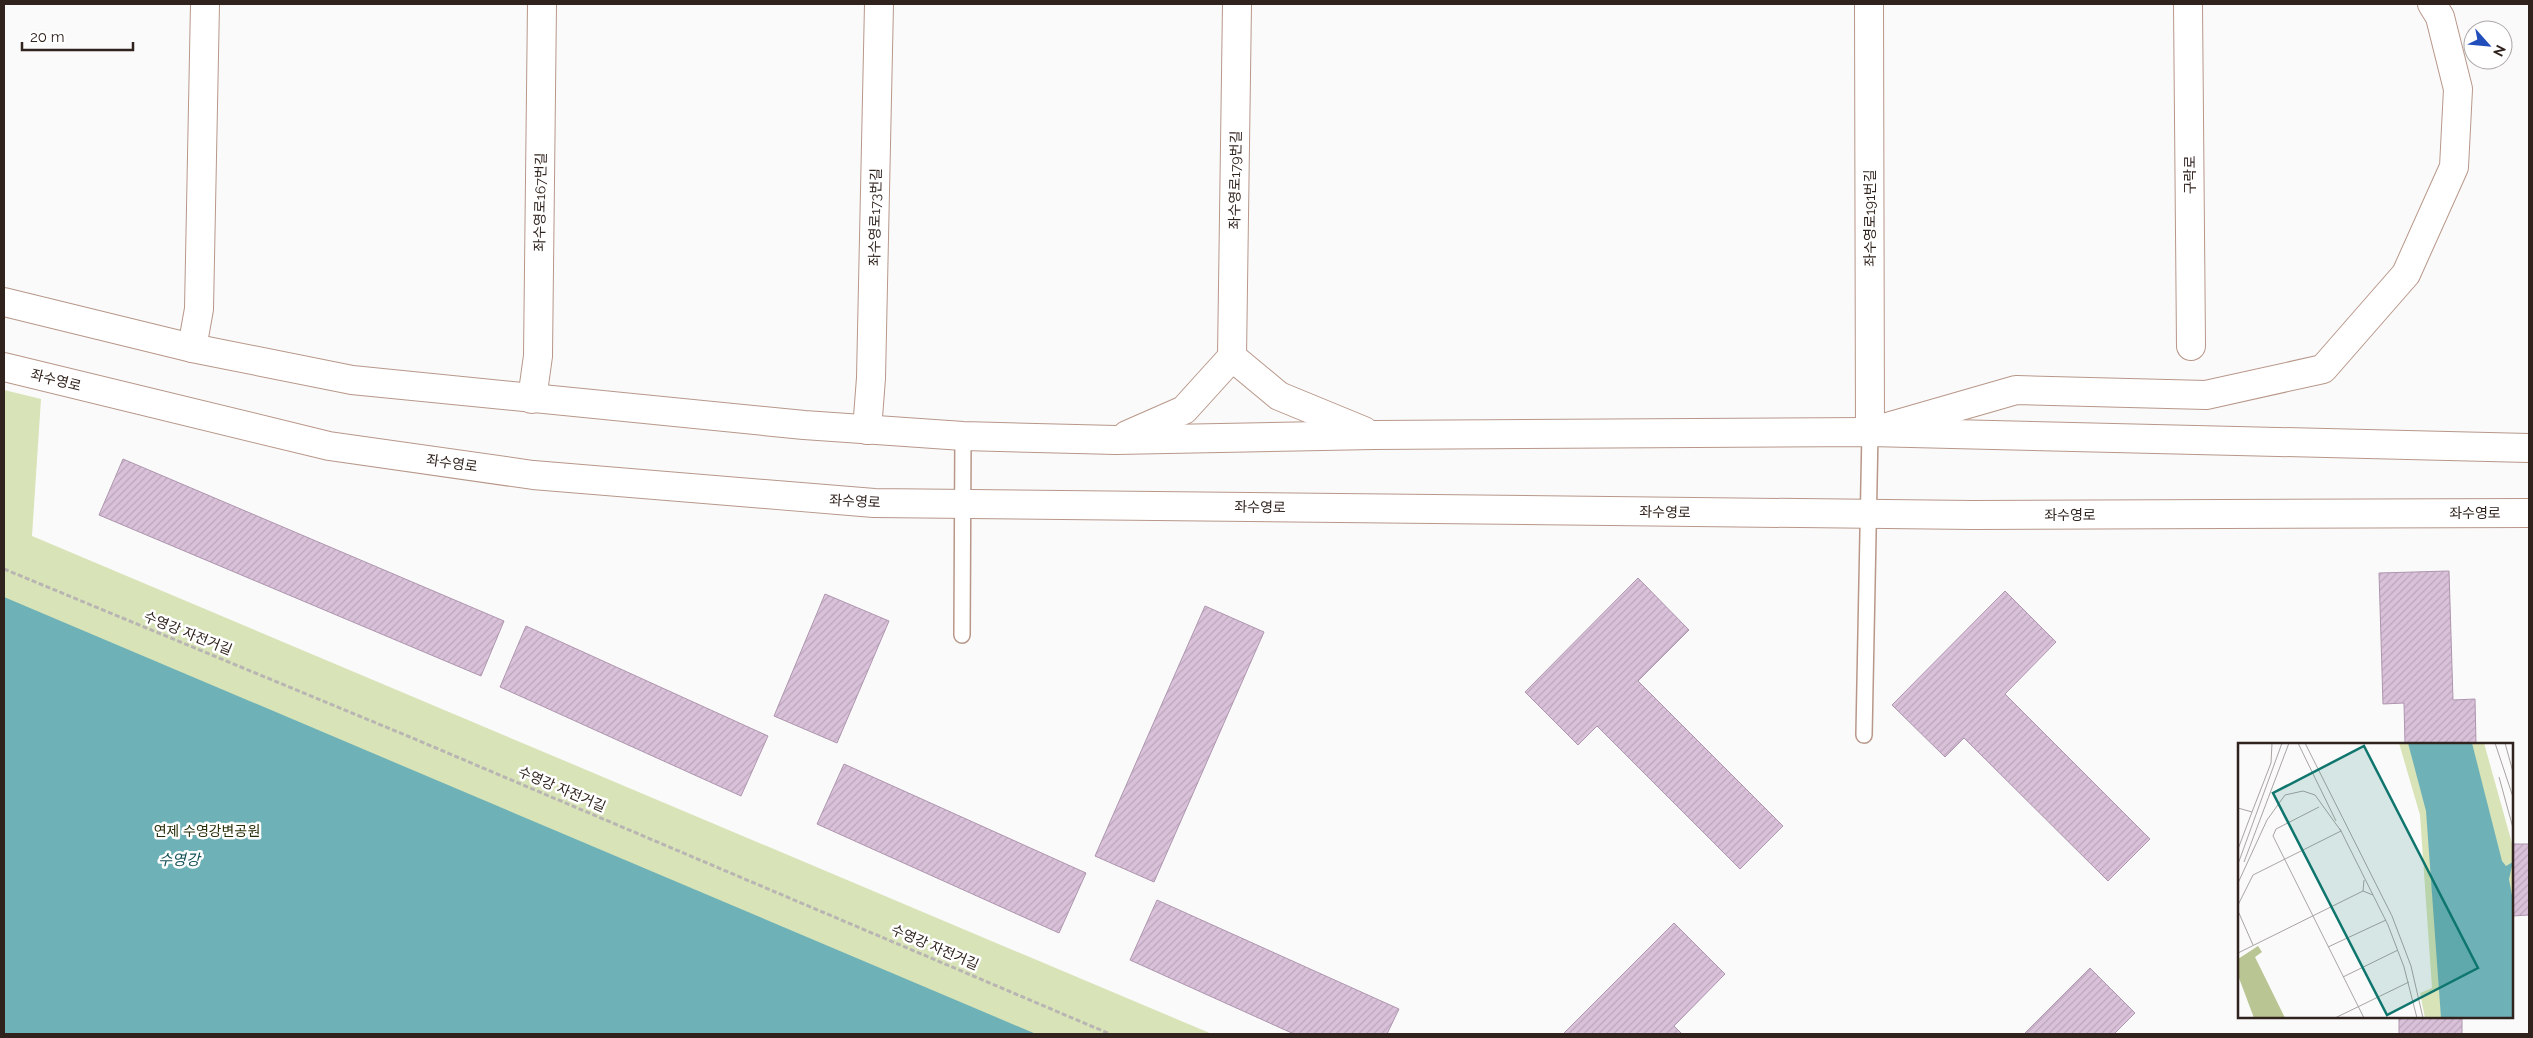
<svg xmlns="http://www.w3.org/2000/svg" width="2533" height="1038" font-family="Raleway,'Noto Sans KR',sans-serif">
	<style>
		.park { fill: #d8e3b7 }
		.water { fill: #6eb2b8 }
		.building { fill: url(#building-hatch); stroke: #ae96ae }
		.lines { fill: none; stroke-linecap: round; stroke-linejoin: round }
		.lane-casing { stroke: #b89789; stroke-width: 18 }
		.street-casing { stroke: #b89789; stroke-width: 30 }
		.secondary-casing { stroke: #b89789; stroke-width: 30 }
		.highway-casing { stroke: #b89789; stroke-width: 30 }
		.path { stroke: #b9b5b3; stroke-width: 3; stroke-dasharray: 5 2.5; stroke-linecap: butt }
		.lane { stroke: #fff; stroke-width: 15 }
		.street { stroke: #fff; stroke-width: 28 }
		.secondary { stroke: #fff; stroke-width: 28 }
		.highway { stroke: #fff; stroke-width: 28 }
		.labels { text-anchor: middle; stroke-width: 5; stroke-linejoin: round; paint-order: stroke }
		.street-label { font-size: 14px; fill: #30231e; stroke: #fff }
		.park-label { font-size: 14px; fill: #282f08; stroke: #fff }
		.water-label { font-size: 15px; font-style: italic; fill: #135055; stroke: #fff }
		.inset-road { fill: none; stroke: #a9a4a2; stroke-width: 1 }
		.view { fill: #0f766e; fill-opacity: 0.15; stroke: #0f766e; stroke-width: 2.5 }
		.inset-edge { fill: none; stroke: #30231e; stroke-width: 2.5 }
	</style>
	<defs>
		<pattern id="building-hatch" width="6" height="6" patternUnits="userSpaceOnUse" patternTransform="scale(1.25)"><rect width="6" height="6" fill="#dac1da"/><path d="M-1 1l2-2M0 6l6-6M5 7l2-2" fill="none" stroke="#bba6bb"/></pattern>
	</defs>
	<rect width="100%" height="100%" fill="#fafafa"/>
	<polygon class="park" points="4,390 41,399 32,536 1212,1034 4,1034"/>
	<polygon class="water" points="4,597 1036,1034 4,1034"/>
	<g class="building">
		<polygon points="123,459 504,621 481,676 99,515"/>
		<polygon points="2449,571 2453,700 2475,699 2476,744 2405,744 2404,703 2383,704 2379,573"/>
		<polygon points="1638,578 1689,630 1638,681 1783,826 1740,869 1597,726 1578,745 1525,692"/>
		<polygon points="2005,591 2056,642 2005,694 2150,839 2108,881 1964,738 1945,757 1892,705"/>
		<polygon points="825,594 889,621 837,743 774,716"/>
		<polygon points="1205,606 1264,632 1154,882 1095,856"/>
		<polygon points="526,626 768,736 741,796 500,687"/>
		<polygon points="844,764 1086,873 1059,933 817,824"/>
		<polygon points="2512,844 2529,844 2529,915 2512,916"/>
		<polygon points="1157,900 1399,1009 1387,1034 1294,1034 1130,960"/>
		<polygon points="1674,923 1725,974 1674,1026 1682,1034 1563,1034"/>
		<polygon points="2090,968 2135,1013 2114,1034 2024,1034"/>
		<rect x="2399" y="1017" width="63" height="17"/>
	</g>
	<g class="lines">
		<g class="lane-casing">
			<g id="lane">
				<polyline points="962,635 963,436"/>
				<polyline points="1864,735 1870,432"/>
			</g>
		</g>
		<g class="street-casing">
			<g id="street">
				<polyline points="1869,4 1870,432"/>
				<polyline points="2188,4 2191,346"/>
				<polyline points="192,348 199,309 205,4"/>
				<polyline points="532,399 538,356 542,4"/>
				<polyline points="867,430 871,378 879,4"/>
			</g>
		</g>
		<g class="secondary-casing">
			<g id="secondary">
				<polyline points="4,302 192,348 352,380 804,425 963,436 1116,440 1374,435 1870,432 2529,448"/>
				<polyline points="1232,357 1237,4"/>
				<polyline points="4,367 329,446 533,475 874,503 1973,515 2529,513"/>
				<polyline points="1127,435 1184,410 1232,357 1279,396 1364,431"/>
			</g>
		</g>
		<g class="highway-casing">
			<polyline id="highway" points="1870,432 2016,390 2206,395 2323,369 2406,274 2454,167 2458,89 2440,17 2432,4"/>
		</g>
		<polyline class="path" points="4,569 410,737 1110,1034"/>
		<use href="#lane" class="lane"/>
		<use href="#street" class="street"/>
		<use href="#secondary" class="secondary"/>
		<use href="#highway" class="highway"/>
	</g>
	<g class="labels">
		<g class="street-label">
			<text transform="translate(2190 175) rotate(-90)" y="5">구락로</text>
			<text transform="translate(1235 180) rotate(-89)" y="5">좌수영로179번길</text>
			<text transform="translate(540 202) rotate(-89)" y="5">좌수영로167번길</text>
			<text transform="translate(875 217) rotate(-89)" y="5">좌수영로173번길</text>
			<text transform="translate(1870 218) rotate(-90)" y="5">좌수영로191번길</text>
			<text transform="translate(56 380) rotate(14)" y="5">좌수영로</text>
			<text transform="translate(452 463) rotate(8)" y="5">좌수영로</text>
			<text transform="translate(855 501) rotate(3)" y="5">좌수영로</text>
			<text transform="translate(1260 507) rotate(1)" y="5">좌수영로</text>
			<text transform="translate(1665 512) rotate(1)" y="5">좌수영로</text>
			<text x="2475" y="518">좌수영로</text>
			<text x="2070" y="520">좌수영로</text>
			<text transform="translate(188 633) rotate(22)" y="5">수영강 자전거길</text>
			<text transform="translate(562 789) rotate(23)" y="5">수영강 자전거길</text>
			<text transform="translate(935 947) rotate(23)" y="5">수영강 자전거길</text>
		</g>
		<g class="park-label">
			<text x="207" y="836">연제 수영강변공원</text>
		</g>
		<g class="water-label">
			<text x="179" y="865">수영강</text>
		</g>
	</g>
	<g transform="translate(2238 743)">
		<rect width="275" height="275" fill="#fafafa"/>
		<path d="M20,203l4,6 -7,5 30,61h-31l-15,-40 -1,-19z" fill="#b9c592"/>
		<path d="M161,0h85l29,104v171h-88l-5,-25 12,-5 -12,-173z" fill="#d8e3b7"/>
		<path d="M170,0h64l30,118 4,5 7,-4 -4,17 4,22v117h-72l-15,-207z" fill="#6eb2b8"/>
		<path class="inset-road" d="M60,0l38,78M67,0l87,173 19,50 12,52M257,0l18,54M267,0l8,29M261,34l14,51M81,64l-43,22 -3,7 91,182M0,65l14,4 -14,37M14,69l19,-49 1,-20M102,86l48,96 16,42 13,51M6,119l45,-119M0,121l44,-121M126,137l-1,11 10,4M0,140l29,-63 18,-25 18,-4 12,4 26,36M0,162l15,-30 88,-44M0,168l15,34M90,204l58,-27M0,210l125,-62M105,234l55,-27M97,275l74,-36"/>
		<path class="view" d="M126,3l114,222 -91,47 -114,-222z"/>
		<rect width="275" height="275" class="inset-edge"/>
	</g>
	<rect width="2533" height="1038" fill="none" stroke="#30231e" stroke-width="10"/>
	<g transform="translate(2488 45) rotate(117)"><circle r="24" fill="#ffffff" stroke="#aca7a5"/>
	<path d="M0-4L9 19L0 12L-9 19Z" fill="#224ebc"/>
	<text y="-8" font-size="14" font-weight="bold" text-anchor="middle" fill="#30231e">N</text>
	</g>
	<path d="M22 42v8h111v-8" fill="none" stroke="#30231e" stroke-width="2.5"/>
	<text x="30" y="42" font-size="15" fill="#30231e" stroke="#ffffff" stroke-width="4" paint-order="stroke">20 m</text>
</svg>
